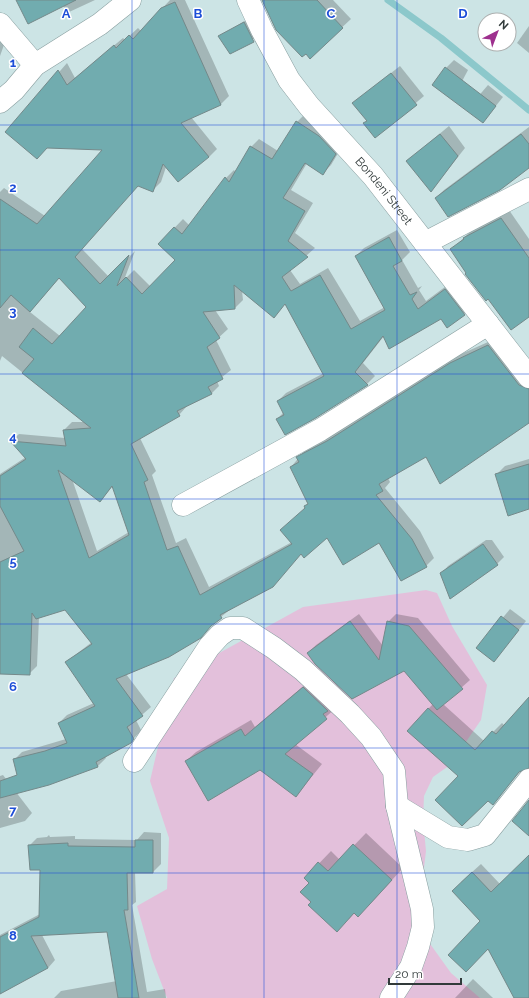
<svg xmlns="http://www.w3.org/2000/svg" width="529" height="998" font-family="Raleway,sans-serif">
	<style>
		.green { fill: #e3c0db }
		.shadow { fill: #0003; fill-rule: evenodd }
		.lines { fill: none; stroke-linecap: round; stroke-linejoin: round }
		.stream { stroke: #8cc8cb; stroke-width: 7 }
		.building { fill: #71acaf; stroke: #74898a; fill-rule: evenodd }
		.street-casing { stroke: #899fa0; stroke-width: 23 }
		.street { stroke: #fff; stroke-width: 22 }
		.grid { fill: none; stroke: #1d4ed8; stroke-width: 1; stroke-opacity: 0.55 }
		.labels { text-anchor: middle; stroke-width: 3; stroke-linejoin: round; paint-order: stroke }
		.street-label { font-size: 12px; fill: #313a3a; stroke: #fff }
		.grid-label { font-size: 13px; text-anchor: middle; font-weight: bold; fill: #1d4ed8; stroke: #fff; stroke-width: 3; stroke-linejoin: round; paint-order: stroke }
	</style>
	<rect width="100%" height="100%" fill="#cce4e5"/>
	<polygon class="green" points="426,590 437,593 452,626 487,685 481,720 450,765 433,777 424,796 423,820 426,851 422,884 428,941 451,973 480,998 167,998 152,959 137,906 167,889 169,838 150,781 174,678 303,607"/>
	<g class="shadow">
		<polygon points="17,0 95,0 67,13 63,5"/>
		<path d="M170,0h15l44,96 -8,8 -30,13 26,32 -8,8 -43,10 -5,15 -8,8 -15,-5 -56,64 27,28 26,-26 -11,29 10,-10 17,17 25,-27 -17,-16 24,-25 7,7 36,-48 8,-8 2,3 15,-26 8,-8 19,12 19,-29 8,-8 38,31 -12,20 -8,8 -16,-10 -16,27 22,13 -18,30 20,15 -25,22 10,14 28,-16 32,53 25,-14 -29,-51 8,-8 33,-18 13,22 -8,8 16,28 4,-2 -3,4 7,11 27,-20 20,26 -26,20 -6,-9 -57,18 -21,27 12,13 -8,8 -54,34 -36,1 7,-7 -6,-11 8,-8 38,-20 -38,-70 -44,-12 1,9 -8,8 -20,2 13,19 -12,11 15,30 -14,11 2,5 -8,8 -24,12 -8,9 -39,23 16,33 -4,4 24,68 10,-5 23,49 83,-45 13,-36 4,-3 -18,-36 15,-18 153,-94 38,-17 32,40v44l-102,34 -39,22 2,4 -5,6 35,43 14,27 -8,8 -46,-24 -53,-6 -26,17 -89,71 -86,50 25,33 -15,13 5,10 -2,3 -9,9 -25,14 1,2 -8,8 -84,-6 8,-8 44,-13 -7,-16 8,-8 27,-12 -28,-41 26,-20 -27,-33 -26,8 -2,49 -8,8 -29,-1v-199l26,-17 -15,-16 8,-7 46,4 -1,-8 8,-8h12l-82,-66 -2,5v-169l4,-4 41,28 59,-67 -65,-54 28,-32 8,15 48,-40 2,2 13,-12 3,3zM60,277l28,30 -28,29 -30,-24zM72,479l28,22 13,-15 16,46 -32,19z"/>
		<polygon points="263,0 333,0 351,19 310,57"/>
		<polygon points="248,19 257,37 230,53 220,36"/>
		<polygon points="529,26 529,53 517,43"/>
		<polygon points="0,32 5,42 0,56"/>
		<polygon points="454,60 468,70 458,89 446,68"/>
		<polygon points="400,66 424,96 379,134 353,103"/>
		<polygon points="488,85 503,97 483,122 470,106"/>
		<polygon points="449,126 465,148 431,191 407,161"/>
		<polygon points="529,127 529,167 436,198 444,190"/>
		<polygon points="509,210 529,239 529,316 468,273 451,250 472,230"/>
		<polygon points="529,459 529,508 496,475 505,466"/>
		<polygon points="486,540 492,540 504,557 497,564 441,574 448,566"/>
		<polygon points="510,609 526,621 494,661 478,648"/>
		<polygon points="359,614 383,646 388,622 396,614 418,618 470,680 443,704 484,741 502,723 505,726 529,698 529,767 523,768 493,804 488,800 463,825 436,800 460,776 428,709 433,704 404,670 308,653 316,645"/>
		<polygon points="313,678 336,708 295,744 322,764 296,796 260,769 186,761 196,752 251,720 255,727"/>
		<polygon points="3,775 32,813 25,821 0,828 0,776"/>
		<polygon points="144,832 161,833 161,864 153,872 135,872 136,902 132,905 147,992 165,989 166,998 54,998 61,991 117,981 108,931 42,935 55,960 48,968 0,992 0,935 40,914 41,868 29,846 37,838 47,837 49,835 50,837 75,836 75,839 137,840"/>
		<polygon points="366,833 403,868 370,904 355,912 349,919 312,902 310,883 305,878 331,851 340,860"/>
		<polygon points="529,856 529,998 515,998 482,921 461,882 481,864 500,884"/>
		<polygon points="473,979 493,998 455,998"/>
	</g>
	<g class="lines">
		<polyline class="stream" points="388,0 441,38 529,110"/>
	</g>
	<g class="building">
		<polygon points="16,0 76,0 28,24"/>
		<polygon points="262,0 317,0 343,28 310,59 306,54 302,57 276,30"/>
		<path d="M175,2l46,103 -40,18 28,34 -31,25 -15,-18 -10,28 -15,-6 -63,71 25,27 29,-29 -12,31 9,-9 16,17 33,-34 -17,-16 16,-17 8,7 43,-57 4,5 21,-36 22,13 24,-38 23,15 17,18 -13,21 -18,-12 -22,35 22,13 -17,30 20,16 -26,20 9,14 29,-16 31,54 34,-19 -30,-54 34,-19 13,24 -9,5 17,29 7,-3 -5,7 6,10 27,-20 20,26 -18,13 -6,-9 -52,30 -6,-13 -28,36 13,13 -54,34 -29,16 -9,-16 8,-4 -7,-14 47,-25 -39,-72 -11,14 -40,-33 1,24 -32,3 17,26 -13,9 16,32 -15,8 4,7 -35,17 3,5 -49,28 17,36 -4,2 23,68 11,-4 22,49 92,-51 -12,-14 25,-22 -1,-2 4,-2 -18,-37 9,-5 -3,-5 31,-16 123,-78 38,-18 31,40 10,4v34l-89,61 -14,-27 -47,27 4,7 -7,4 36,44 15,28 -26,14 -22,-38 -36,22 -16,-27 -23,20 -3,-4 -28,33 -53,28 2,3 -11,8 -10,12 -32,19 -53,22 27,37 -16,11 7,12 -3,4 -35,19 2,5 -49,18 -49,13v-17l17,-6 -4,-16 32,-8 22,-8 -9,-20 37,-17 -30,-44 27,-18 -27,-34 -29,9 -4,-6 -2,62 -30,-1v-112l24,-11 -24,-45v-30l26,-17 -16,-18 56,5 -3,-16 28,-2 -69,-55 12,-14 -15,-12 14,-19 19,16 34,-37 -27,-29 -29,34 -19,-17 -11,13v-109l37,25 65,-74 -55,-2 -10,11 -32,-27 53,-62 9,15 47,-40 2,3 13,-13 4,4 28,-31zM58,470l42,32 12,-16 17,49 -40,23z"/>
		<polygon points="244,22 254,42 230,54 218,36"/>
		<polygon points="445,67 496,106 483,123 432,85"/>
		<polygon points="391,73 417,105 375,138 363,123 367,121 352,103"/>
		<polygon points="440,134 458,156 431,192 406,161"/>
		<polygon points="521,134 529,144 529,168 500,190 448,217 435,198"/>
		<polygon points="501,218 529,258 529,317 511,330 488,299 486,301 465,274 466,273 450,249 464,239 463,238"/>
		<polygon points="529,464 529,509 508,516 495,474"/>
		<polygon points="483,544 498,565 450,599 440,573"/>
		<polygon points="501,616 519,630 494,662 476,648"/>
		<polygon points="350,621 379,660 387,621 409,626 463,689 437,710 404,671 352,699 315,664 307,653"/>
		<polygon points="303,687 328,711 323,714 327,719 285,754 313,774 296,797 260,770 208,801 185,761 241,729 245,736"/>
		<polygon points="529,697 529,768 519,772 493,805 488,801 462,826 435,800 458,776 407,731 428,708 475,750 492,731 496,734"/>
		<polygon points="529,800 529,836 512,821"/>
		<polygon points="135,840 153,840 153,873 127,873 128,910 124,910 139,998 118,998 107,932 31,936 48,968 0,994 0,937 39,917 40,870 30,870 28,845 68,843 68,846 135,847"/>
		<polygon points="353,844 392,880 358,917 354,913 337,932 308,905 311,902 300,892 309,883 304,878 318,862 328,871"/>
		<polygon points="529,855 529,998 514,998 488,949 466,972 448,955 480,921 452,891 472,872 491,892"/>
	</g>
	<g class="lines">
		<g class="street-casing">
			<g id="street">
				<path id="s1" d="M248,0l14,30 27,50 20,26 64,70 156,201"/>
				<polyline points="0,24 35,65"/>
				<polyline points="0,102 14,90 35,65 100,24 130,0"/>
				<polyline points="425,243 529,189"/>
				<polyline points="183,505 320,430 488,324"/>
				<polyline points="134,761 209,647 220,635 230,628 243,628 274,648 303,670 350,714 371,737 394,771 397,806 422,909 423,927 418,947 411,967 391,998"/>
				<polyline points="397,806 448,837 468,840 485,835 529,780"/>
			</g>
		</g>
		<use href="#street" class="street"/>
	</g>
	<path class="grid" d="M132,0v998M264,0v998M397,0v998M0,125h529M0,250h529M0,374h529M0,499h529M0,624h529M0,748h529M0,873h529"/>
	<g class="labels">
		<g class="street-label">
			<text dy="4" stroke="none"><textPath href="#s1" startOffset="236">Bondeni Street</textPath></text>
		</g>
	</g>
	<g class="grid-label">
		<text x="66" y="18">A</text>
		<text x="198" y="18">B</text>
		<text x="331" y="18">C</text>
		<text x="463" y="18">D</text>
		<text x="13" y="67">1</text>
		<text x="13" y="192">2</text>
		<text x="13" y="316">3</text>
		<text x="13" y="441">4</text>
		<text x="13" y="566">5</text>
		<text x="13" y="691">6</text>
		<text x="13" y="815">7</text>
		<text x="13" y="940">8</text>
	</g>
	<g transform="translate(497 32) rotate(42)"><circle r="19" fill="#ffffff" stroke="#adb0b0"/>
	<path d="M0-3L7 15L0 10L-7 15Z" fill="#9e308e"/>
	<text y="-6" font-size="11" font-weight="bold" text-anchor="middle" fill="#313a3a">N</text>
	</g>
	<path d="M389 978v6h72v-6" fill="none" stroke="#313a3a" stroke-width="2"/>
	<text x="395" y="978" font-size="12" fill="#313a3a" stroke="#ffffff" stroke-width="3" paint-order="stroke">20 m</text>
</svg>
